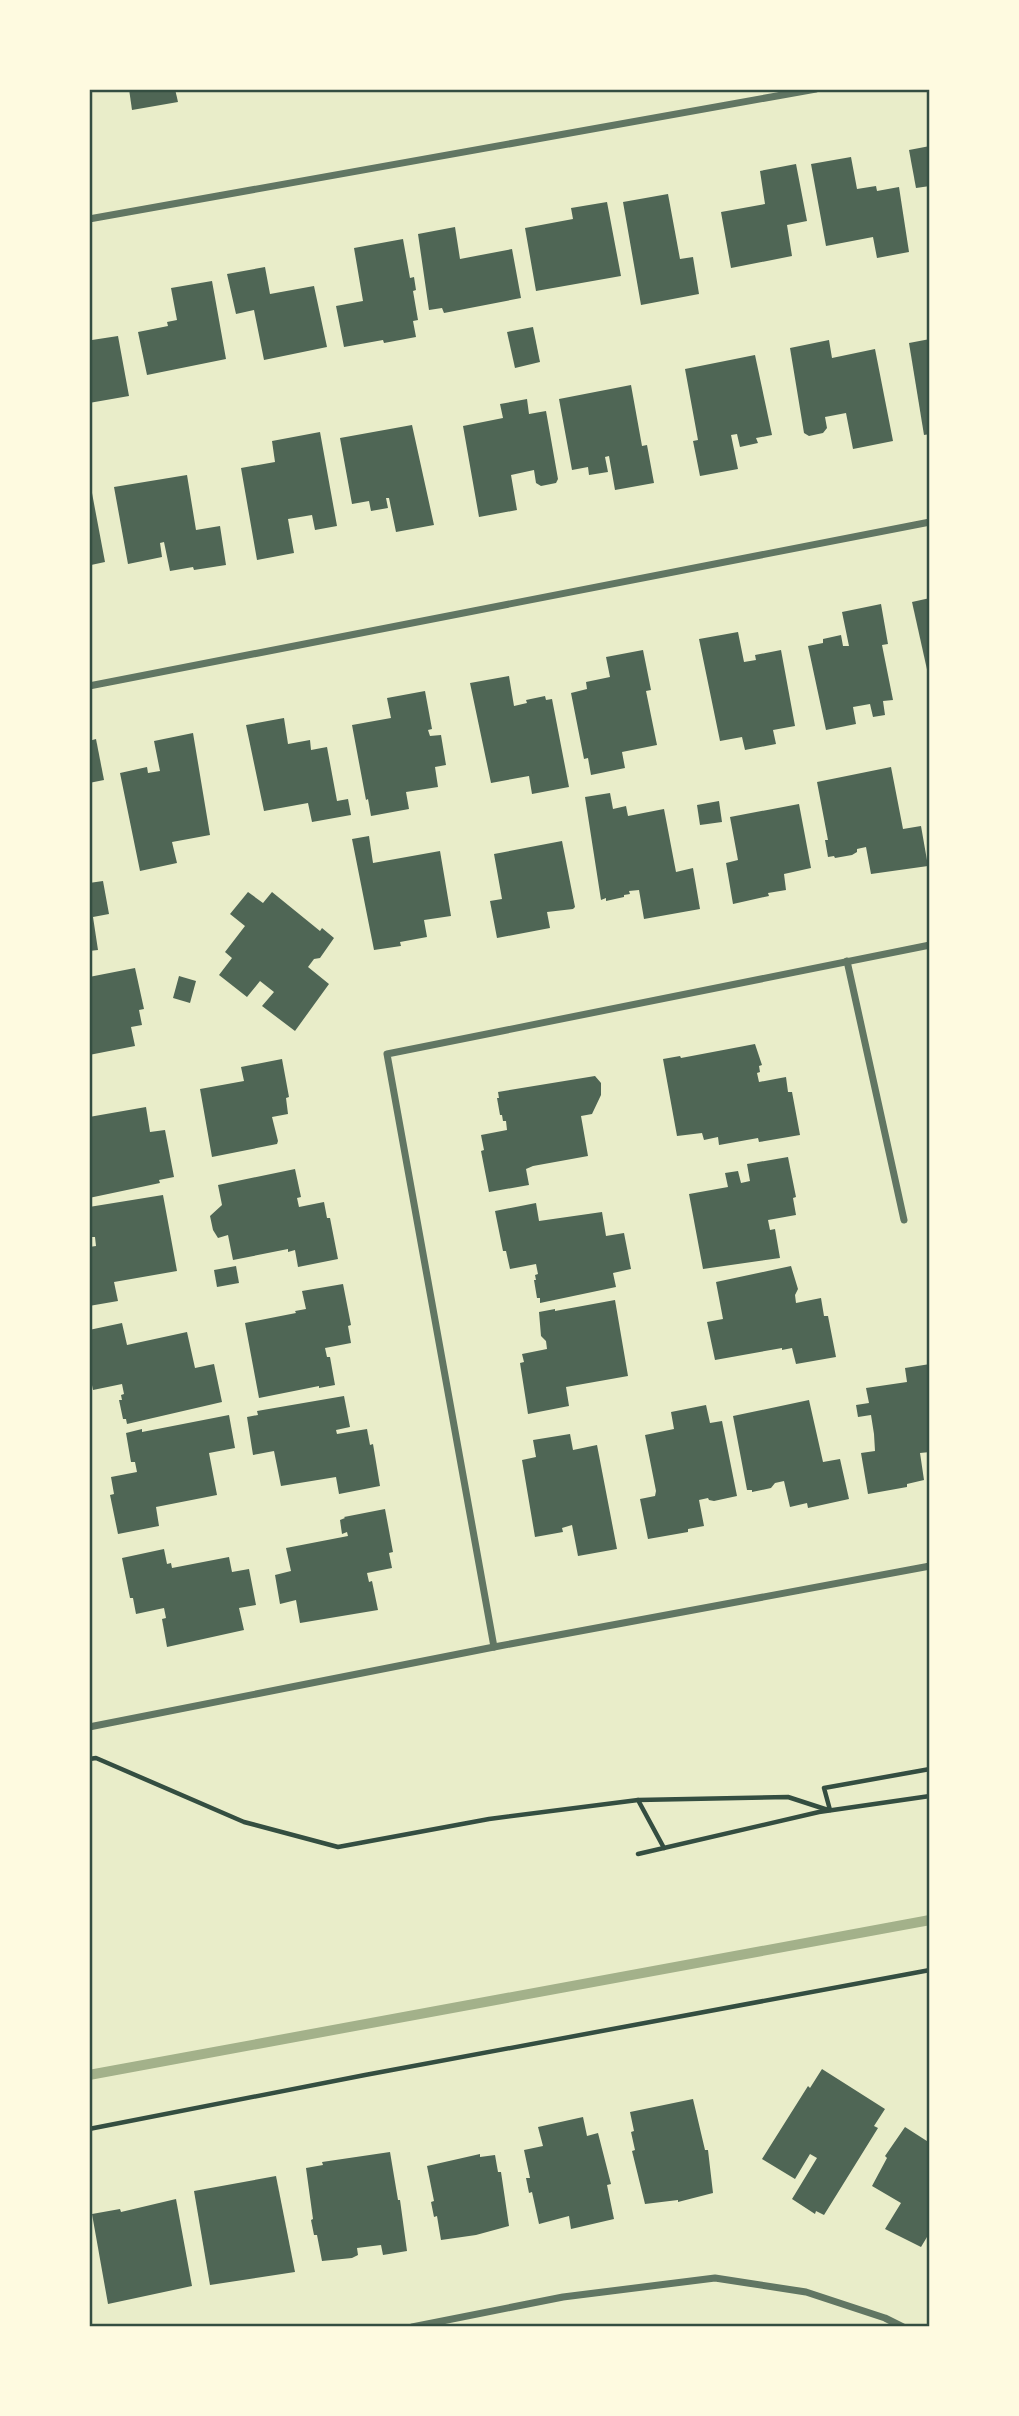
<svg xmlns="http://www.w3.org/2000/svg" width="1019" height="2416" font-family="'Public Sans',sans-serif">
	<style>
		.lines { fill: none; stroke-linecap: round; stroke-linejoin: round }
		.stream { stroke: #a3b18a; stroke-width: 10 }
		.building { fill: #4f6655 }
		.path { stroke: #344e41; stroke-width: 4.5 }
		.minor { stroke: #617663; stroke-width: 7 }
		.neatline { fill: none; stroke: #344e41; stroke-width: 2.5 }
	</style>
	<rect width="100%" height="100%" fill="#e9edc9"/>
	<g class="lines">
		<polyline class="stream" points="89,2075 930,1920"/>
	</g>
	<g class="building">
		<polygon points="129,89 175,89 178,102 132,110"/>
		<polygon points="930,146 930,186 916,188 909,150"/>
		<polygon points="851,157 857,189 876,186 877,191 899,187 909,252 877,258 873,237 826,246 811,164"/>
		<polygon points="796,164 807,221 787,225 792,256 731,268 721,212 765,204 760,171"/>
		<polygon points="668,194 680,259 693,257 699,294 641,305 623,202"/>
		<polygon points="607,202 621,276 536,291 525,228 573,219 571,208"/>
		<polygon points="455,227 460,259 512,249 521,298 444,313 442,308 429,310 418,234"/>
		<polygon points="403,239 410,278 414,277 416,290 413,291 418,320 413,321 416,337 384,343 383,340 344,347 336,306 363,301 354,248"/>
		<polygon points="265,267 270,294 314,286 327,347 264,360 254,310 236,314 227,274"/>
		<polygon points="212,281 226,359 147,375 138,332 168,326 167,322 177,320 171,288"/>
		<polygon points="533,327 540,362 515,368 507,332"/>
		<polygon points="89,333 92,340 118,336 129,396 89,403"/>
		<polygon points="930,339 930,434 924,435 909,343"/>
		<polygon points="829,340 832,358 875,349 893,441 853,449 846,413 825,417 827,428 823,433 809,436 804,433 790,348"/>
		<polygon points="755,355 772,435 756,438 758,443 740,447 737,434 731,435 738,469 700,476 693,441 698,440 685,369"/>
		<polygon points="631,385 642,446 647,445 654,483 615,490 609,456 605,457 608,472 589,475 588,467 572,470 559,399"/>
		<polygon points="527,399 529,414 546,411 558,479 556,483 541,486 536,483 534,470 511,475 517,510 479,517 463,426 503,418 500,404"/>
		<polygon points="412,425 434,525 396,532 389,498 386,498 388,508 371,511 369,501 352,504 340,438"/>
		<polygon points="320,432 337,526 315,530 312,515 288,519 294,553 257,560 241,468 275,462 272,441"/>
		<polygon points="187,475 196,530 220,526 226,565 194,570 193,567 170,571 164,542 160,543 162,557 128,564 114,487"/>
		<polygon points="92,493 105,562 91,565 92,572 89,573 89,494"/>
		<polygon points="930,598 930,674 928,674 912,602"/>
		<polygon points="881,604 888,644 882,645 893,700 883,701 885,715 873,717 870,704 853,707 856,724 826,730 808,646 823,643 823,639 841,635 843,646 849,646 842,612"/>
		<polygon points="738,632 744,662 756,660 755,655 781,650 795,726 773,730 776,744 745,750 742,737 720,741 699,639"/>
		<polygon points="643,650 651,690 646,691 657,745 622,752 625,768 591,775 588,758 584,759 571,693 587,689 586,682 610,677 606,657"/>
		<polygon points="509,676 514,706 527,703 526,700 545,696 546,700 552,699 569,787 532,794 529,776 491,783 470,683"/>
		<polygon points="425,691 432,729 428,730 430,736 441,735 446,765 435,767 438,787 406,792 409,809 371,816 368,799 366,800 352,725 391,718 387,698"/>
		<polygon points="284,718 288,744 310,740 311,750 327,747 337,801 348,799 351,815 312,822 308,803 264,811 246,725"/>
		<polygon points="193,733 210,835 172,842 177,863 140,871 120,773 147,767 148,773 160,771 154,741"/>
		<polygon points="96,739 104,780 89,783 89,741"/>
		<polygon points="891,767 903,829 921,826 928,866 871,874 866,847 857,849 857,852 852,855 835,858 834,856 828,857 825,840 828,840 817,782"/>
		<polygon points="610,793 613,809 626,806 628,816 664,809 676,872 693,868 700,909 644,919 639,890 629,891 630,894 624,895 624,897 606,901 606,898 601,900 585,797"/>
		<polygon points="719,801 722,822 700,825 697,805"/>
		<polygon points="799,804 811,868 784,874 786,890 768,893 769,896 733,904 726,863 738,860 730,817"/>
		<polygon points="369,836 373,863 440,851 451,916 424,920 427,937 400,942 401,946 374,950 352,839"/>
		<polygon points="562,841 575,907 573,909 547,912 550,928 497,938 490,901 502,899 494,854"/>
		<polygon points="103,881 109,914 93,917 98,950 89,951 89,883"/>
		<polygon points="248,892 263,903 272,892 320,931 322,928 334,938 320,958 314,959 308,967 329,984 295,1031 262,1006 274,992 260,981 247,997 219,975 232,958 225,952 245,926 230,914"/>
		<polygon points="135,968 144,1009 139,1010 142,1025 131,1027 135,1046 89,1055 89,977"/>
		<polygon points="179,976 196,981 190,1003 173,998"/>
		<polygon points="755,1044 762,1065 759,1066 760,1072 757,1073 759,1082 786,1077 788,1092 792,1092 800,1135 759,1142 758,1138 719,1145 718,1137 704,1140 702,1133 677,1136 663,1059 680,1056 681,1058"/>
		<polygon points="282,1059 289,1097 286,1098 288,1114 272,1117 278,1141 277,1144 212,1157 200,1089 244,1081 241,1067"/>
		<polygon points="595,1076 601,1083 601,1095 592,1114 581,1116 588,1156 533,1166 526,1169 529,1185 489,1192 481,1151 484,1150 481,1135 507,1130 506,1121 503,1121 502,1115 500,1115 497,1098 499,1098 498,1092"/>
		<polygon points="146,1107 150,1132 165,1130 174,1177 159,1180 160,1183 89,1198 89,1117"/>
		<polygon points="788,1157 796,1197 793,1198 796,1215 768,1220 770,1230 775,1229 780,1258 703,1269 689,1194 728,1187 725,1173 738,1171 741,1183 750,1181 747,1164"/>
		<polygon points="295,1169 301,1197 297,1198 299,1207 324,1202 327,1218 330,1218 338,1259 298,1267 295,1250 288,1252 288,1249 233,1260 228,1235 218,1238 213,1230 210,1216 222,1205 218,1185"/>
		<polygon points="163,1195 177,1271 114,1282 118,1301 89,1306 89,1247 96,1246 95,1237 90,1237 89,1233 89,1207"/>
		<polygon points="536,1203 539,1221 602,1212 606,1236 624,1233 631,1269 613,1273 616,1287 540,1303 540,1298 537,1298 534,1280 536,1280 535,1275 538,1274 536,1264 510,1269 506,1251 503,1251 495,1211"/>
		<polygon points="236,1266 239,1283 217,1287 214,1270"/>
		<polygon points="791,1266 798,1289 795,1295 796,1303 821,1298 824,1316 828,1316 836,1357 796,1364 792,1348 782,1350 782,1348 715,1360 707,1322 723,1319 716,1282"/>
		<polygon points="343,1284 351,1325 348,1326 351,1343 325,1348 327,1357 330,1357 335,1385 319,1388 319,1386 259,1398 245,1323 296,1313 295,1311 306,1309 302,1291"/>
		<polygon points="615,1300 628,1376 566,1387 569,1406 528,1414 520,1363 524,1362 522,1354 547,1349 546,1341 541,1336 539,1312 555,1309 555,1311"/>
		<polygon points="122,1323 127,1345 187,1332 195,1368 214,1364 222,1402 127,1424 126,1419 123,1419 119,1400 122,1400 121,1395 124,1394 122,1384 93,1390 89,1370 89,1330"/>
		<polygon points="930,1364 930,1452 920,1453 924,1480 907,1484 907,1487 868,1494 861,1453 875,1451 874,1434 871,1415 858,1417 856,1405 869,1403 866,1388 907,1382 905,1368"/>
		<polygon points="344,1396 350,1427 336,1430 337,1434 367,1429 370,1445 373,1444 380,1486 339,1494 336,1477 281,1486 274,1451 253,1455 247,1417 258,1415 257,1411"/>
		<polygon points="809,1400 823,1462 840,1459 849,1499 808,1508 807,1503 790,1507 784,1481 775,1483 771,1488 752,1492 752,1490 747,1490 733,1416"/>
		<polygon points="706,1405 710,1423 722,1421 737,1496 714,1501 709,1500 708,1498 699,1500 704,1526 688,1529 688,1532 648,1539 640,1499 655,1496 656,1491 645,1435 674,1429 671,1412"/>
		<polygon points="229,1415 235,1448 209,1453 217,1495 156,1507 159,1526 118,1534 110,1495 114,1494 111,1477 137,1472 135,1462 131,1462 126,1433 142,1429 142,1432"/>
		<polygon points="570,1434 573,1450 597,1445 617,1549 578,1556 572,1525 562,1528 563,1532 535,1537 522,1460 536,1457 533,1440"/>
		<polygon points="385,1509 393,1552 389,1553 392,1568 367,1573 369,1582 372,1581 378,1610 300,1623 296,1600 280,1604 275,1575 291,1571 286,1548 348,1536 347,1532 342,1534 340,1520 345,1518 344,1517"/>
		<polygon points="164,1549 167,1564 171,1563 172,1568 229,1557 232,1572 249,1569 256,1605 239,1608 244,1630 167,1647 162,1619 166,1618 164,1608 136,1614 133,1598 130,1598 122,1558"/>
		<polygon points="822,2069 885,2109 874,2126 878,2128 824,2215 816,2211 815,2214 792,2199 817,2158 810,2154 795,2179 762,2159 808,2086 810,2088"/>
		<polygon points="693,2099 705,2150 708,2150 713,2193 678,2202 678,2200 645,2204 632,2151 635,2150 631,2132 634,2131 630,2112"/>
		<polygon points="583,2117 587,2136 598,2133 611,2184 607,2185 614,2219 571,2229 569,2216 539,2224 532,2192 529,2193 526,2178 530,2178 524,2150 543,2146 538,2127"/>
		<polygon points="905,2127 930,2143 930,2232 921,2247 885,2229 901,2203 872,2186 887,2158 885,2156"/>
		<polygon points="390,2152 398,2200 400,2200 407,2251 383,2255 381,2245 357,2248 358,2255 352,2258 322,2261 317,2235 314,2235 311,2220 313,2219 306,2168 323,2165 322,2162"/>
		<polygon points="480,2154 480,2157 495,2155 498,2172 501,2172 509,2226 476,2235 441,2240 437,2216 434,2217 431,2202 434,2201 427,2166"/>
		<polygon points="276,2176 295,2272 210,2285 194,2191"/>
		<polygon points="176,2199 192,2286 108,2304 92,2214 120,2209 121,2212"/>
	</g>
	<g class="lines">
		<g class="path">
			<polyline points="89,1759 96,1758 244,1822 338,1847 489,1819 638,1800 664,1848"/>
			<polyline points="638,1800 788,1797 828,1810"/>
			<polyline points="830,1810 824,1788 930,1769"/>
			<polyline points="638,1854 819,1812 930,1796"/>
			<polyline points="89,2129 365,2075 930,1970"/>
		</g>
		<g class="minor">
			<polyline points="89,219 816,89"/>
			<polyline points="89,686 930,522"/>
			<polyline points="847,961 904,1220"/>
			<polyline points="494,1647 387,1054 930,945"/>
			<polyline points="89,1727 494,1647 930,1566"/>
			<polyline points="412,2327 563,2297 715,2278 806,2292 885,2318 903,2327"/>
		</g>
	</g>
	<rect width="1019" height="2416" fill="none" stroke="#fefae0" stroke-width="182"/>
	<rect x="91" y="91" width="837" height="2234" class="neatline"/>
</svg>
